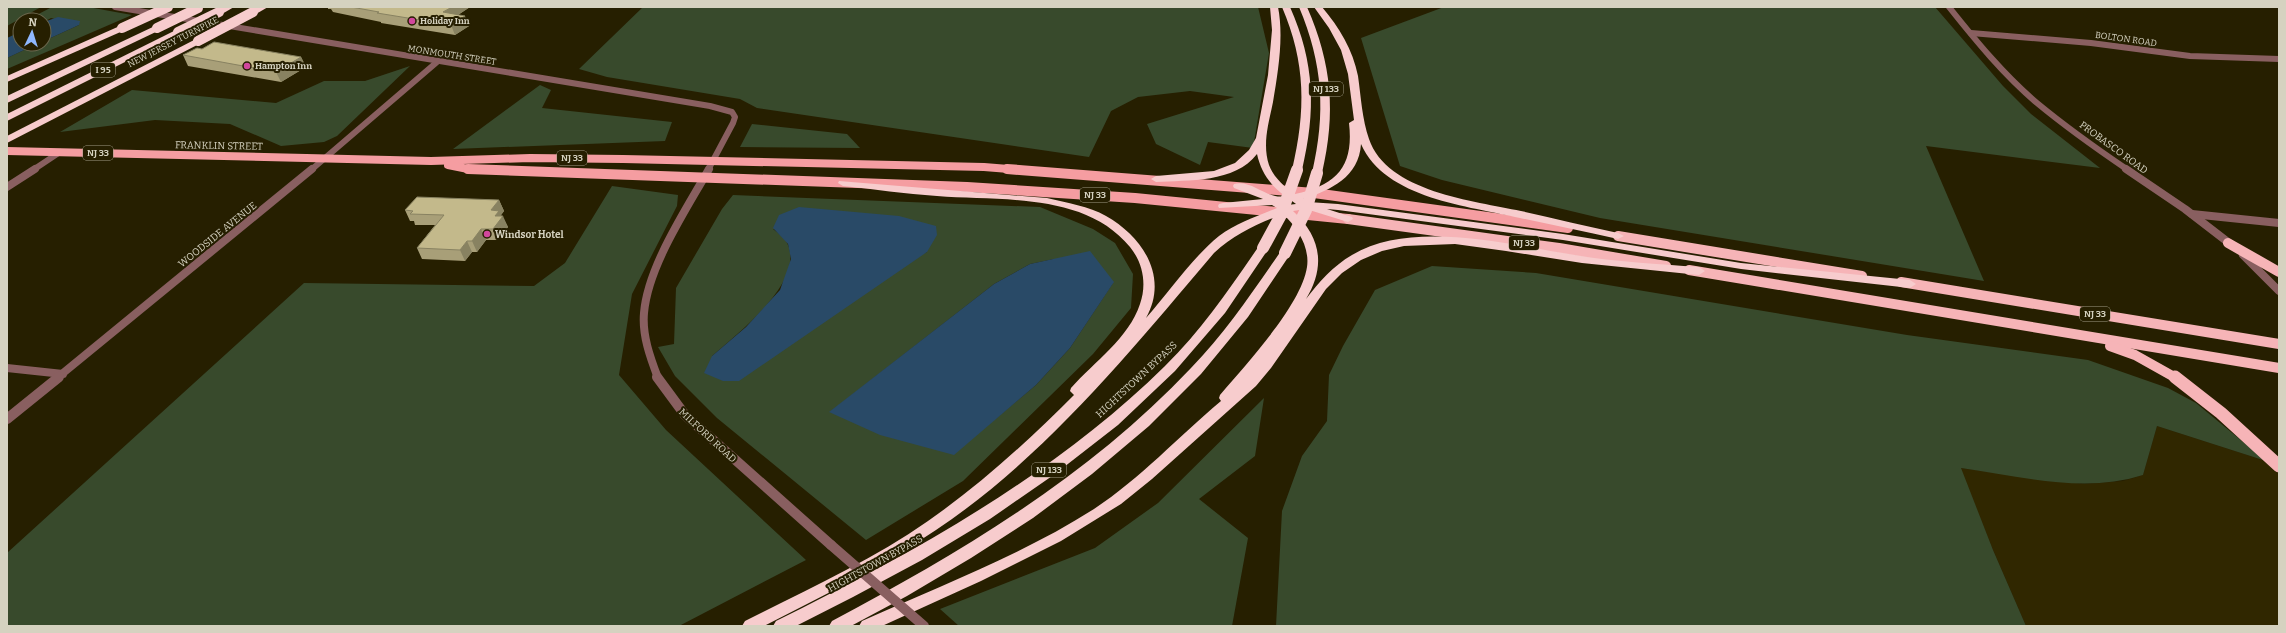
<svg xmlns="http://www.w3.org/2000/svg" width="2286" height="633" font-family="Bitter,serif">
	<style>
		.built { fill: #302700 }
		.green { fill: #384a2c; fill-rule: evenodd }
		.water { fill: #294a67 }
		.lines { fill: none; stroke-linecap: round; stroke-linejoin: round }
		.minor-far2 { stroke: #895f60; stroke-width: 6 }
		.minor-far1 { stroke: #895f60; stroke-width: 8 }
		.minor { stroke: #895f60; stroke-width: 10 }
		.tertiary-far2 { stroke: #895f60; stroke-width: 6 }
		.tertiary-far1 { stroke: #895f60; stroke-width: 8 }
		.tertiary { stroke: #895f60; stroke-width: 10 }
		.primary-far1 { stroke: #f59da1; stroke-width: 8 }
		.primary { stroke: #f59da1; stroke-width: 10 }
		.trunk-far1 { stroke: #f6b4b7; stroke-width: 10 }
		.trunk { stroke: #f6b4b7; stroke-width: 13 }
		.motorway { fill: #f7cccd; fill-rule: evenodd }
		.tertiary-bridge { stroke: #895f60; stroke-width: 10 }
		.motorway-bridge-far1 { stroke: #f7cccd; stroke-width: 10 }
		.motorway-bridge { stroke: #f7cccd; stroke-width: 12 }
		.wall { fill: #a89f78 }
		.shaded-wall { fill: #888261 }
		.building { fill: #c3b98b; stroke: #888261 }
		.hotel-dot { fill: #d1479c; stroke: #261f00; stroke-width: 1.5 }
		.labels { text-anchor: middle; stroke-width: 4; stroke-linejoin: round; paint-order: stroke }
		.far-poi-label { font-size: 9px; font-weight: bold; fill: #d5d2c0; stroke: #261f00; text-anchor: start }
		.far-street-label { font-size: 9px; fill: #d5d2c0; stroke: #261f00 }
		.shield { fill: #261f00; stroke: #a09c86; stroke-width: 1 }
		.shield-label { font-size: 9px; font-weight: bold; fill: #d5d2c0 }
		.street-label { font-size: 10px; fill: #d5d2c0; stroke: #261f00 }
		.poi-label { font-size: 10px; font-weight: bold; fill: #d5d2c0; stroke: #261f00; text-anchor: start }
	</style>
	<rect width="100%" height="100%" fill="#261f00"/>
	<polygon class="built" points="2157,426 2266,461 2279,474 2279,626 2026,626 1993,550 1960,468 2084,484 2123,481 2143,475"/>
	<g class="green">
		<polygon points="7,7 41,7 7,26"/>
		<polygon points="52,7 88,7 132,15 7,69 7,58 37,44 44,44 44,41 79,25 51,18 44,22 27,20"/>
		<polygon points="643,7 1258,7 1269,53 1253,148 1208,142 1200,165 1156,144 1147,124 1234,97 1190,91 1138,97 1111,111 1089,157 757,108 740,99 607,77 579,69"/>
		<polygon points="1444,7 1935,7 2003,86 2031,114 2100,168 1926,146 1984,281 1600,218 1442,180 1400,166 1361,38"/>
		<polygon points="410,66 337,136 324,142 281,146 230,124 155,120 60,132 132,90 276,103 324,81 365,81"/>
		<polygon points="540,85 551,90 542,108 672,122 665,141 453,149"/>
		<polygon points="752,124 847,134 860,148 740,147"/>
		<polygon points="612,186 678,195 677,206 632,294 619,375 666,430 806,560 679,626 7,626 7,553 304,283 534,286 565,263"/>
		<path d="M733,195l307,12 53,22 22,14 18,31 -2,34 -38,46 -130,127 -97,59 -149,-122 -42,-42 -17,-29 16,-3 2,-56 46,-79zM773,229l154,23 -215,104c25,-22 92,-73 76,-111 -2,-6 -10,-12 -15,-16zM1054,259l59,24 -43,65 -34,37 -54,45 -152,-18 164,-128 36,-20z"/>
		<path d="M1432,266l104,7 371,62 181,25 80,28 28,15 70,58 -109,-35 -14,49c-59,19 -123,1 -182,-7l32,82 33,76h-750l6,-115 20,-55 25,-35 2,-46 14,-29 32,-56z"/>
		<polygon points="1264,398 1255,456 1199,499 1248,538 1232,626 959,626 940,609 1095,548 1158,503"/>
	</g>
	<g class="water">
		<polygon points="58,17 80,21 79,25 44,41 44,22"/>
		<polygon points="20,32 20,44 37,44 7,58 7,38"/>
		<polygon points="799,207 899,216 936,226 937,235 927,252 739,381 723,381 704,373 712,356 746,327 780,290 791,259 788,244 773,228 779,215"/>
		<polygon points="1090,251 1114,282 1070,348 1036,385 954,455 880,435 829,412 994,284 1030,264"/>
	</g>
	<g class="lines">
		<g class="minor-far2">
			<polyline points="1971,33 2091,43 2190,56 2279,59"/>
			<polyline points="33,170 60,152"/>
			<polyline points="311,170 437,62"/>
		</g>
		<g class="minor-far1">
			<polyline points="7,187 35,169"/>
			<polyline points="2192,214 2279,223"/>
			<polyline points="7,368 63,374"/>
			<polyline points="57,378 312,169"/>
		</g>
		<polyline class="minor" points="7,419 59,377"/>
		<g class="tertiary-far2">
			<polyline points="115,7 710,106 732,112 735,117 733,123 708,170"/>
			<path d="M1949,7c27,34 55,68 88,96 29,24 60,46 91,67"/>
		</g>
		<g class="tertiary-far1">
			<polyline points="2126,169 2185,209 2233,246"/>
			<polyline points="2243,255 2279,291"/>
			<path d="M658,378c-8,-21 -16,-43 -14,-65 4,-47 42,-103 65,-144"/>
		</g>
		<polyline class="tertiary" points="657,377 685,415 831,545"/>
		<g class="primary-far1">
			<polyline points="7,151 431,161 530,158 623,159 984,167 1022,170"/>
			<polyline points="448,165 473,170"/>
		</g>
		<g class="primary">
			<polyline points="468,169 967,187 1135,198 1348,219"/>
			<polyline points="1007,169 1314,193 1568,228"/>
		</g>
		<g class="trunk-far1">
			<polyline points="1348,219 1559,248 1666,266"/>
			<polyline points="1618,236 1862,276"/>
			<polyline points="2228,243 2279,272"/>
			<polyline points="1689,270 2279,368"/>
			<polyline points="1901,282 2279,344"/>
			<polyline points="2110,346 2135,355 2176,378"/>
		</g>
		<polyline class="trunk" points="2175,377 2221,413 2279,466"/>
		<g class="motorway">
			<polygon points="223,7 234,7 222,14 216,14 216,10"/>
			<polygon points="257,7 268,7 256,14 250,14 250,10"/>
			<path d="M1270,7h8c6,30 0,65 -5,95 -4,20 -11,42 -4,63 5,13 16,22 26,29 42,-9 59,-28 54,-71l5,-3 -6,-46 -7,-24 -12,-22 -15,-21h8c17,20 31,43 36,69 3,21 4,43 11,63 18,53 105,62 152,72 32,7 64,15 97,22l6,3 -6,3c-33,-7 -65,-14 -98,-21 -51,-12 -135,-19 -159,-74 -2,33 -30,46 -58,55l5,3 30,2 225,30 178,29 169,17 6,4 -6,4 -169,-19 -178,-29 -225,-30 -11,-1 25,8 1,2 -5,3 -42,-13 -13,2c28,26 33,55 13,88 13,-17 27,-33 46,-44 60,-36 158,-10 223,0 41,7 83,9 124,12l6,4 -6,4 -117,-12 -76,-12 -51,-7 -51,2 -22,5 -21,9 -19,13 -16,16 -55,79 -15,18 -104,93 -31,25 -60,37 -80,40 -99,45h-23l3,-5c77,-35 160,-66 232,-112 47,-31 84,-72 127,-108l-2,-3 1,-3c26,-31 81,-89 87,-128 3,-20 -10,-40 -24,-53 -26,10 -48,20 -69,39 -84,99 -170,205 -278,277 -55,37 -113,66 -172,96h-22l3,-5c61,-31 126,-60 183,-100 53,-37 100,-80 146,-126l-4,-4 1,-3c23,-26 58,-50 69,-84 7,-20 3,-41 -10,-57 -45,-55 -129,-46 -193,-51 -32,-2 -63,-7 -94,-10l-5,-3 1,-2 208,17c20,5 42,8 59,18 37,21 63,61 40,102 23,-26 46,-60 73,-82 17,-13 39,-20 58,-28l-5,-3 -53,3 -1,-2 1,-2 4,-1 40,-4 -29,-11 -1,-2 1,-2c18,-5 33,16 51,12 -15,-11 -24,-24 -28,-42 -22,29 -69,26 -101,28l-5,-3 5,-3 58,-5 21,-8 14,-13 7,-12 12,-63 4,-45zM1292,201l4,3 -9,1 -3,-2z"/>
			<path d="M1282,7h8c25,56 26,104 12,163l-5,3 -5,-3c14,-59 14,-107 -10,-163z"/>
			<path d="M1299,7h8c25,57 29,106 15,166l-5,3 -5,-3c14,-60 11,-109 -13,-166z"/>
			<polygon points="122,25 125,26 125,30 7,82 7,76"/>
			<polygon points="157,25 160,26 160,30 7,103 7,96"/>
			<polygon points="178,29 182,32 181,34 7,121 7,114"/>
			<polygon points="198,38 202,41 201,43 7,143 7,136"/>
			<path d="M1263,245l6,3 -44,65 -50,58 -57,54 -63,49 -65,45 -68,41 -69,37 -57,29h-23l3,-5c139,-69 277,-145 389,-255 37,-36 65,-78 94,-120z"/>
			<path d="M1285,250l6,3 -43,64 -47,57 -52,52 -57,48 -59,44 -62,40 -64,38 -56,30h-22l3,-5c130,-69 257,-145 359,-253 35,-36 62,-77 90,-117z"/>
		</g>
		<polyline class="tertiary-bridge" points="831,545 924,626"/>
		<g class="motorway-bridge-far1">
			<polyline points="122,28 168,7"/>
			<polyline points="157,28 198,8"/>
			<polyline points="178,32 219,12"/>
			<polyline points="198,41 253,12"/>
		</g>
		<g class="motorway-bridge">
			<polyline points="1263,248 1281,215 1297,170"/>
			<polyline points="1285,253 1306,210 1317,173"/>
		</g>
	</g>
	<g class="wall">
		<polygon points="328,7 470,7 458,15 469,26 455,35 381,23 381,22 333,12 331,9 328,9"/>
		<polygon points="202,49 301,57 306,67 281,82 188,66 183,55"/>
		<polygon points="499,200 504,211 501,215 508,227 498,240 486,240 477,252 472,252 465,261 422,259 417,248 435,225 415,225 414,221 410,221 405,210"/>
	</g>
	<g class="shaded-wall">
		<polygon points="452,7 470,7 447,22 443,12"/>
		<polygon points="465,16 469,26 455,35 451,25"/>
		<polygon points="301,57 306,67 281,82 276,72"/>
		<polygon points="499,200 504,211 501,215 502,218 503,216 508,227 498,240 493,229 491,210"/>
		<polygon points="481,229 486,240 477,252 472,241"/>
		<polygon points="467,241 472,252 465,261 460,250"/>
	</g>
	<g class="building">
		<polygon points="351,7 452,7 443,12 465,16 451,25 377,13 379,12"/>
		<polygon points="214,42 301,57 276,72 183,55 197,48 202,49"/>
		<polygon points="417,197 499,200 491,210 499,211 495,216 503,216 493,229 481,229 472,241 467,241 460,250 417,248 444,215 410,214 413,211 405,210"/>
	</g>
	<g class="hotel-dot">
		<circle cx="412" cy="21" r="4"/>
		<circle cx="247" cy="66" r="4"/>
		<circle cx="487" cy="234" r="4"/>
	</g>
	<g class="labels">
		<g class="far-poi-label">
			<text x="420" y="24">Holiday Inn</text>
			<text x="255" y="69">Hampton Inn</text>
		</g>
		<g class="far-street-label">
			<text transform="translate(2126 39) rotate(8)" y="3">BOLTON ROAD</text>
			<text transform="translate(173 42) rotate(-27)" y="3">NEW JERSEY TURNPIKE</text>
			<text transform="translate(452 55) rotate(9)" y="3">MONMOUTH STREET</text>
		</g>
		<g class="shield">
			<rect x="91" y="63" width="24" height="14" rx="3"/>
			<rect x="1309" y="82" width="34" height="14" rx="3"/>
			<rect x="83" y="146" width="30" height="14" rx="3"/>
			<rect x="557" y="151" width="30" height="14" rx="3"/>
			<rect x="1080" y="188" width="30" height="14" rx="3"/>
			<rect x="1509" y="236" width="30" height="14" rx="3"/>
			<rect x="2080" y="307" width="30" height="14" rx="3"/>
			<rect x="1032" y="463" width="34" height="14" rx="3"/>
		</g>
		<g class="shield-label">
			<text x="103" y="73">I 95</text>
			<text x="1326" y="92">NJ 133</text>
			<text x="98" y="156">NJ 33</text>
			<text x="572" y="161">NJ 33</text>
			<text x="1095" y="198">NJ 33</text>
			<text x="1524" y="246">NJ 33</text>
			<text x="2095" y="317">NJ 33</text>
			<text x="1049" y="473">NJ 133</text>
		</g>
		<g class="street-label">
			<text transform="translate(219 145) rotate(1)" y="4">FRANKLIN STREET</text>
			<text transform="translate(2114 147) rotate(36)" y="4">PROBASCO ROAD</text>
			<text transform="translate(217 234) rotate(-39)" y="4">WOODSIDE AVENUE</text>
			<text transform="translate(1136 379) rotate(-43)" y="4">HIGHTSTOWN BYPASS</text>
			<text transform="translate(708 435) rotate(43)" y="4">MILFORD ROAD</text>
			<text transform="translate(875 563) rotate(-29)" y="4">HIGHTSTOWN BYPASS</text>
		</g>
		<g class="poi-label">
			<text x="495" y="238">Windsor Hotel</text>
		</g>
	</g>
	<rect width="2286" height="633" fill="none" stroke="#d5d2c0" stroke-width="16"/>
	<g transform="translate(32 32) rotate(4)"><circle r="19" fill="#261f00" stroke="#6c674d"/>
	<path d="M0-3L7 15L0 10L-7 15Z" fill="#8fb8fd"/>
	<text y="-6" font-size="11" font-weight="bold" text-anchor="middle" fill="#d5d2c0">N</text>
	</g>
</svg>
